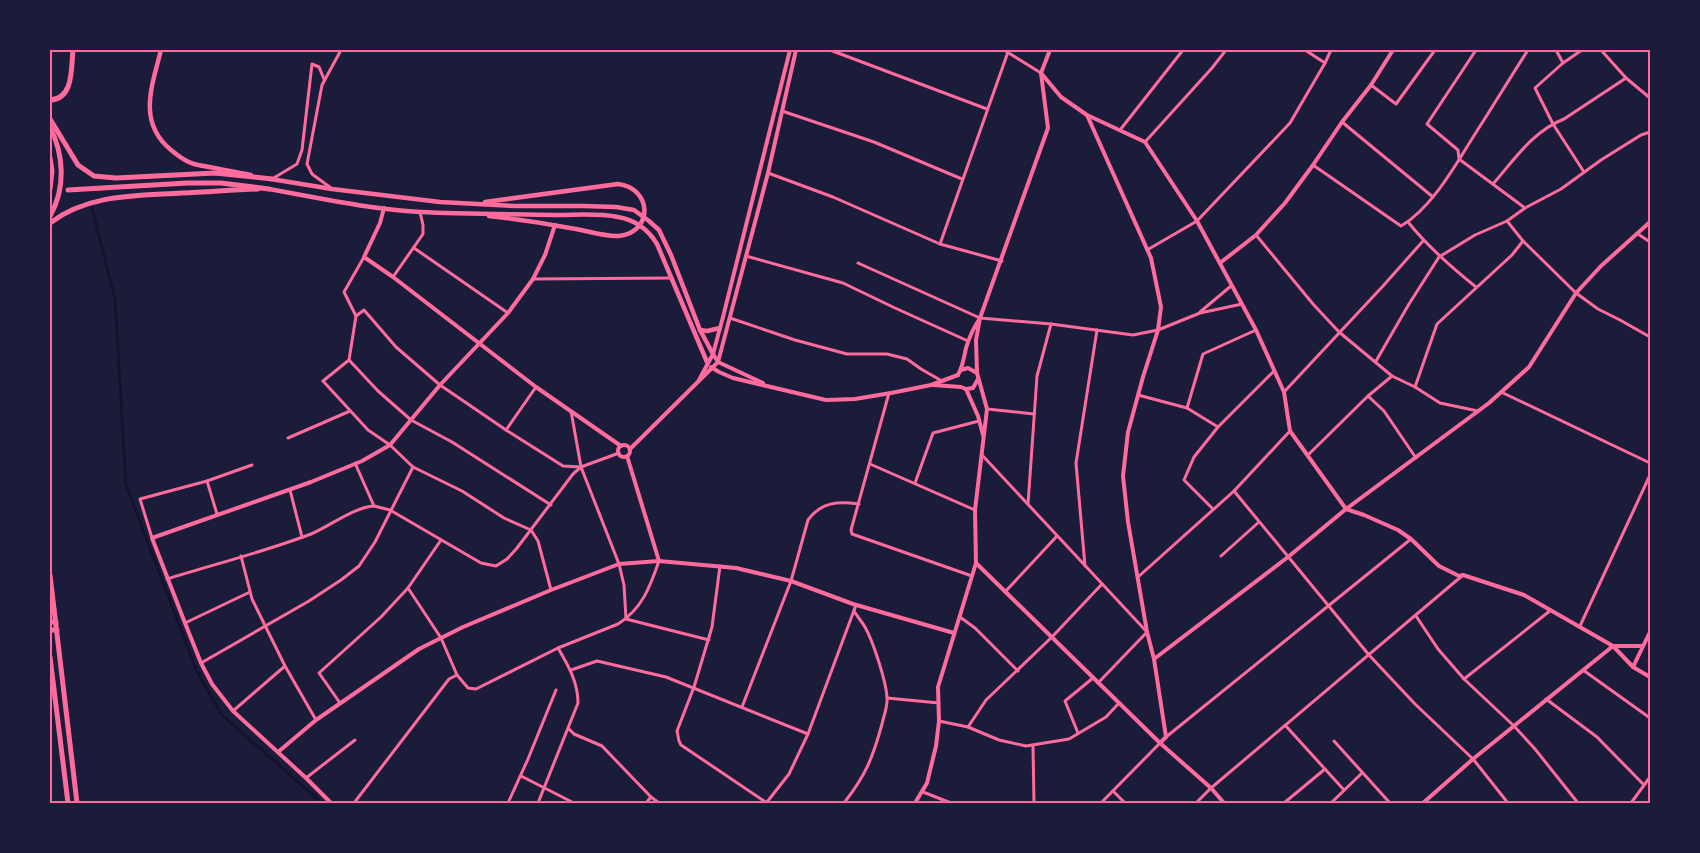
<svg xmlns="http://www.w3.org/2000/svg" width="1700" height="853" font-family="'Archivo Narrow',sans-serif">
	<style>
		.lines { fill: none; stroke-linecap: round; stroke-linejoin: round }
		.stream { stroke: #12122b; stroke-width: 2.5 }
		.minor { stroke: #ff6b9d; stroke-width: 3 }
		.tertiary { stroke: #ff6b9d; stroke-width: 4 }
		.secondary { stroke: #ff6b9d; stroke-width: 4.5 }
		.primary { stroke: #ff6b9d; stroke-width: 5 }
		.trunk { stroke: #ff6b9d; stroke-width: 5 }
		.neatline { fill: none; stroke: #ff6b9d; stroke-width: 2 }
	</style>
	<rect width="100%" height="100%" fill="#1b1b3a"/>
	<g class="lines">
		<polyline class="stream" points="92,208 115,299 126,485 197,672 222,715 322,803"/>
		<g class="minor">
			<polyline points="830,50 987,109"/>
			<polyline points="1004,50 1041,73"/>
			<polyline points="1305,50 1325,63"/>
			<polyline points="1476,50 1427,124 1458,150 1459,159 1525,208"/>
			<polyline points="1556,50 1563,63"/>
			<polyline points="1582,50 1563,63 1535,88 1553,124 1584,172"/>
			<polyline points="1601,50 1626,78 1650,98"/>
			<polyline points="1371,85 1396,104 1435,50"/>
			<polyline points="782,111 874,142 962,179"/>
			<polyline points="1342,122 1433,197"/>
			<polyline points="1120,130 1183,50"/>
			<polyline points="1145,142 1212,68 1226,50"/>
			<path d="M1313,165l88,61c31,-18 55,-62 74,-92 18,-28 35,-56 53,-84"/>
			<polyline points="768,173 833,197 940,244 1002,261"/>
			<polyline points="272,179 297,164 302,150 312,64 319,67 324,79"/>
			<path d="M1493,184c21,-24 40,-53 71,-65l62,-41"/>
			<polyline points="331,188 312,174 307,164 322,85 341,50"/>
			<polyline points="1507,221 1523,241 1576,293 1598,309 1620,320 1650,337"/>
			<path d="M1408,222c20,25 43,45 68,65"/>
			<polyline points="1638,234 1650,242"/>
			<polyline points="1256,235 1313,304 1339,332 1392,376 1415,387 1440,403 1478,411"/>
			<polyline points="940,244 1008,52"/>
			<polyline points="414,248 508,313"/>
			<polyline points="1147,250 1197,221 1290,123 1325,63 1331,50"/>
			<polyline points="746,256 843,283 895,308 968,341"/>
			<polyline points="364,257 344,292 356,316 364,310 396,347 440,385 506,430 563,466 581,467"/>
			<polyline points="858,263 980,318 1051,324 1133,335 1158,330 1200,313 1242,304"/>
			<polyline points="393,277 423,234 423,225 420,212"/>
			<polyline points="533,279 671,278"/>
			<polyline points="1200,312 1231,286"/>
			<polyline points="356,316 349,360 323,381 368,430 390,445 413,467 462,491 504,518 531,530 538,541 551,590"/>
			<polyline points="730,318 795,340 847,354 887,354 907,359 921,369 942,381"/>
			<polyline points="349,360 378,391 411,420 452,442 551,505"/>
			<polyline points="1376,361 1409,304 1439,257 1475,235 1507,221 1525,208 1561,189 1601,160 1641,135 1650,132"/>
			<polyline points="1415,387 1437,324 1512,255 1523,241"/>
			<polyline points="1284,392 1383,286 1423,241"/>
			<polyline points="1501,392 1650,463"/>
			<polyline points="889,393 851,530 852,534 972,576"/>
			<polyline points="1138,395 1187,408 1218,427"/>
			<polyline points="1368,396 1384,411 1416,458"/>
			<polyline points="1187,408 1203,354 1256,330"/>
			<polyline points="987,409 1034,414"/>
			<polyline points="571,411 581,467 619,564 624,585 626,619 709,640"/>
			<polyline points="506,430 536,387"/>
			<polyline points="288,438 350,411"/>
			<polyline points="982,455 1147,632 1098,683"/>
			<polyline points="1308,455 1368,396 1392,376"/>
			<polyline points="355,463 374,506 390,510 481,563 496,566 507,559 517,548 573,474 581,467 619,453"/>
			<polyline points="870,464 975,510"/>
			<polyline points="207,481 217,514"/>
			<polyline points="915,483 933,433 979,421"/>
			<polyline points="290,490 302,537"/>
			<polyline points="1234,491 1369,655 1415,704 1473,759 1508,803"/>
			<polyline points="1028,504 1037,376 1051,324"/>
			<polyline points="1213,509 1184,480 1194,457 1218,427 1274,371"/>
			<polyline points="152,538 140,499 207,481 252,465"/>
			<polyline points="241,556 252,599 285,666 316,720"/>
			<polyline points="1221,556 1259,522"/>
			<polyline points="720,566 712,627 694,687 677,731 679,741 681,745 767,803"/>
			<polyline points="1085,566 1076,463 1097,330"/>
			<polyline points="1138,577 1234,491 1290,431"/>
			<path d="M167,579c48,-15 97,-27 144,-45 19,-8 43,-27 63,-28"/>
			<path d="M408,588l33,50 16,37 11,13 8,1 82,-41 60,-24c24,-15 32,-37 41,-63"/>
			<polyline points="1005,592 1057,536"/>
			<polyline points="1416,616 1438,649 1464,679 1514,726 1535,749 1578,803"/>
			<polyline points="960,617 975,628 1018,671"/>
			<polyline points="185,623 250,592"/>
			<polyline points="1580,626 1650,475"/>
			<polyline points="201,663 309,601 341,580 359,566 375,542 413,467"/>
			<polyline points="571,670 597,661 666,677 808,734"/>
			<polyline points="1583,670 1650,718"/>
			<polyline points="1464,679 1551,610"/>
			<polyline points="887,698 939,703"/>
			<polyline points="1546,699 1597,737 1644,785"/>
			<polyline points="340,703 319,673 381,617 408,588 441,540"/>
			<path d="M742,707l49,-126 17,-61c13,-18 30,-19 51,-16"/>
			<polyline points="233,711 285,666"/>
			<polyline points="939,721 968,727 999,740 1026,746 1069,739 1106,717 1119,703"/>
			<polyline points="1285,725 1344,790"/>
			<polyline points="968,727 986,700 1052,637 1102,584"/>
			<polyline points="569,729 574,734 602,746 651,797 659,803"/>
			<polyline points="1078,733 1065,701 1093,678"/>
			<polyline points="1166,737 1411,539"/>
			<polyline points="1334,741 1390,803"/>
			<polyline points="1033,746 1034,803"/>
			<polyline points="521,776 574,803"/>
			<polyline points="306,778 355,740"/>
			<polyline points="1113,791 1125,803"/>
			<polyline points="923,792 951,803"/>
			<polyline points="767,802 789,774 808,734 856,605"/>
			<polyline points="354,803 449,679 457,675"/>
			<polyline points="508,803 528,759 556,690"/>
			<path d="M538,803l40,-100c0,-21 -10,-38 -20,-55"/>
			<polyline points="646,803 651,797"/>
			<path d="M844,803c22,-28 29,-46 38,-79 2,-9 6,-18 5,-27 -1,-16 -14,-56 -22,-70 -3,-5 -8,-11 -11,-16"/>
			<polyline points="1101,803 1160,743"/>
			<polyline points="1196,803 1211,788 1463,575"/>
			<polyline points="1284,803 1325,769"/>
			<polyline points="1331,803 1362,773"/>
			<polyline points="1631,803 1650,777"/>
		</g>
		<g class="tertiary">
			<polyline points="1041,73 1061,97 1087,115 1145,142 1197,221 1256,330 1284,392 1290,431 1346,509 1364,515 1398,530 1411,539 1439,566 1459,576 1463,575 1524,595 1613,646 1633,667 1650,677"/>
			<polyline points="1087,115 1151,258 1161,307 1158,330 1143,377 1128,432 1123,476 1128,522 1147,632 1154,659 1166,737 1160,743"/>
			<polyline points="384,208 380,223 364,257 393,277 536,387 621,446"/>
			<polyline points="1220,263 1256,235 1285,203 1313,165 1342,122 1371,85 1393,50"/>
			<polyline points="713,354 718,362 763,383"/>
			<polyline points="711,367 719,372 733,378 826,400 855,399 891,393 931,385 958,375"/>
			<polyline points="961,370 968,368 977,373"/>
			<path d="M958,375c5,-9 6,-18 8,-27 3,-10 8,-21 14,-30"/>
			<polyline points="699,380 713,354 723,317 790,50"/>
			<polyline points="933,385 961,387 966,389"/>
			<polyline points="966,389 978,416 983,435"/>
			<polyline points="966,389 973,388 978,379"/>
			<circle cx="624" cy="451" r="6"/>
			<polyline points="630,449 718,362 768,173 796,50"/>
			<polyline points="627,456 659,561"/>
			<polyline points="976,563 1160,743 1211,788 1224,803"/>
			<polyline points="1613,646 1643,646"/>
			<polyline points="1154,659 1288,557 1346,509 1489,403 1529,367 1576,293 1601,266 1650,222"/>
			<polyline points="1633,667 1650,632"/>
			<polyline points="278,752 316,720 419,649 463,627 551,590 619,564 659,561 736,568 791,581 853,604 954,633"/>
			<polyline points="331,803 306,778 233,711 212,684 201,663 185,623 152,538 311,482 362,461 390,445 440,385 508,313 533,279 545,255 555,225"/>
			<polyline points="915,803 927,783 936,746 939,721 938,687 976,563 975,510 987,409 977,373 976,340 980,318 1048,128 1041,73 1050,50"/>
			<polyline points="1423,803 1473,759 1613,646"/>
		</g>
		<g class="secondary">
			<path d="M161,50c-9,36 -24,72 10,100 6,5 15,12 23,14 18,4 38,7 57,11"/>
			<polyline points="271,179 332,189 440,202 514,206 583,206 616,207 634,210 649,221 659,230 671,255 700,330 713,354"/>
			<path d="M269,189c50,9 100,20 151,23 45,2 91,2 137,3 20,0 41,-2 61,2 17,3 30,12 39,27l50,118"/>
			<path d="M485,202l133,-18c34,4 36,48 1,52 -15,1 -34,-6 -49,-8 -27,-5 -54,-9 -81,-12"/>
			<polyline points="700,330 707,331 720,328"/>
		</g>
		<g class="primary">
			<polyline points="50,119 78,165 94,176 116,178 215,173 272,179"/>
			<path d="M50,127c14,28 16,61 0,89"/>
			<polyline points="50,158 52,171 50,189"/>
			<path d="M50,223c38,-29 85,-27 132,-30 25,-1 50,-3 76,-4"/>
			<polyline points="50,575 77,803"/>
			<polyline points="50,657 68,803"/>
		</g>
		<g class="trunk">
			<path d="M50,100c24,-1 21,-32 23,-50"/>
			<polyline points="68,190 187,183 221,183 269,189"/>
			<polyline points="50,622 56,622"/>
			<polyline points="50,630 57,630"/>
		</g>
	</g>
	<rect width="1700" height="853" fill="none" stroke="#1b1b3a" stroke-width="102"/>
	<rect x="51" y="51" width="1598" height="751" class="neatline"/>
</svg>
